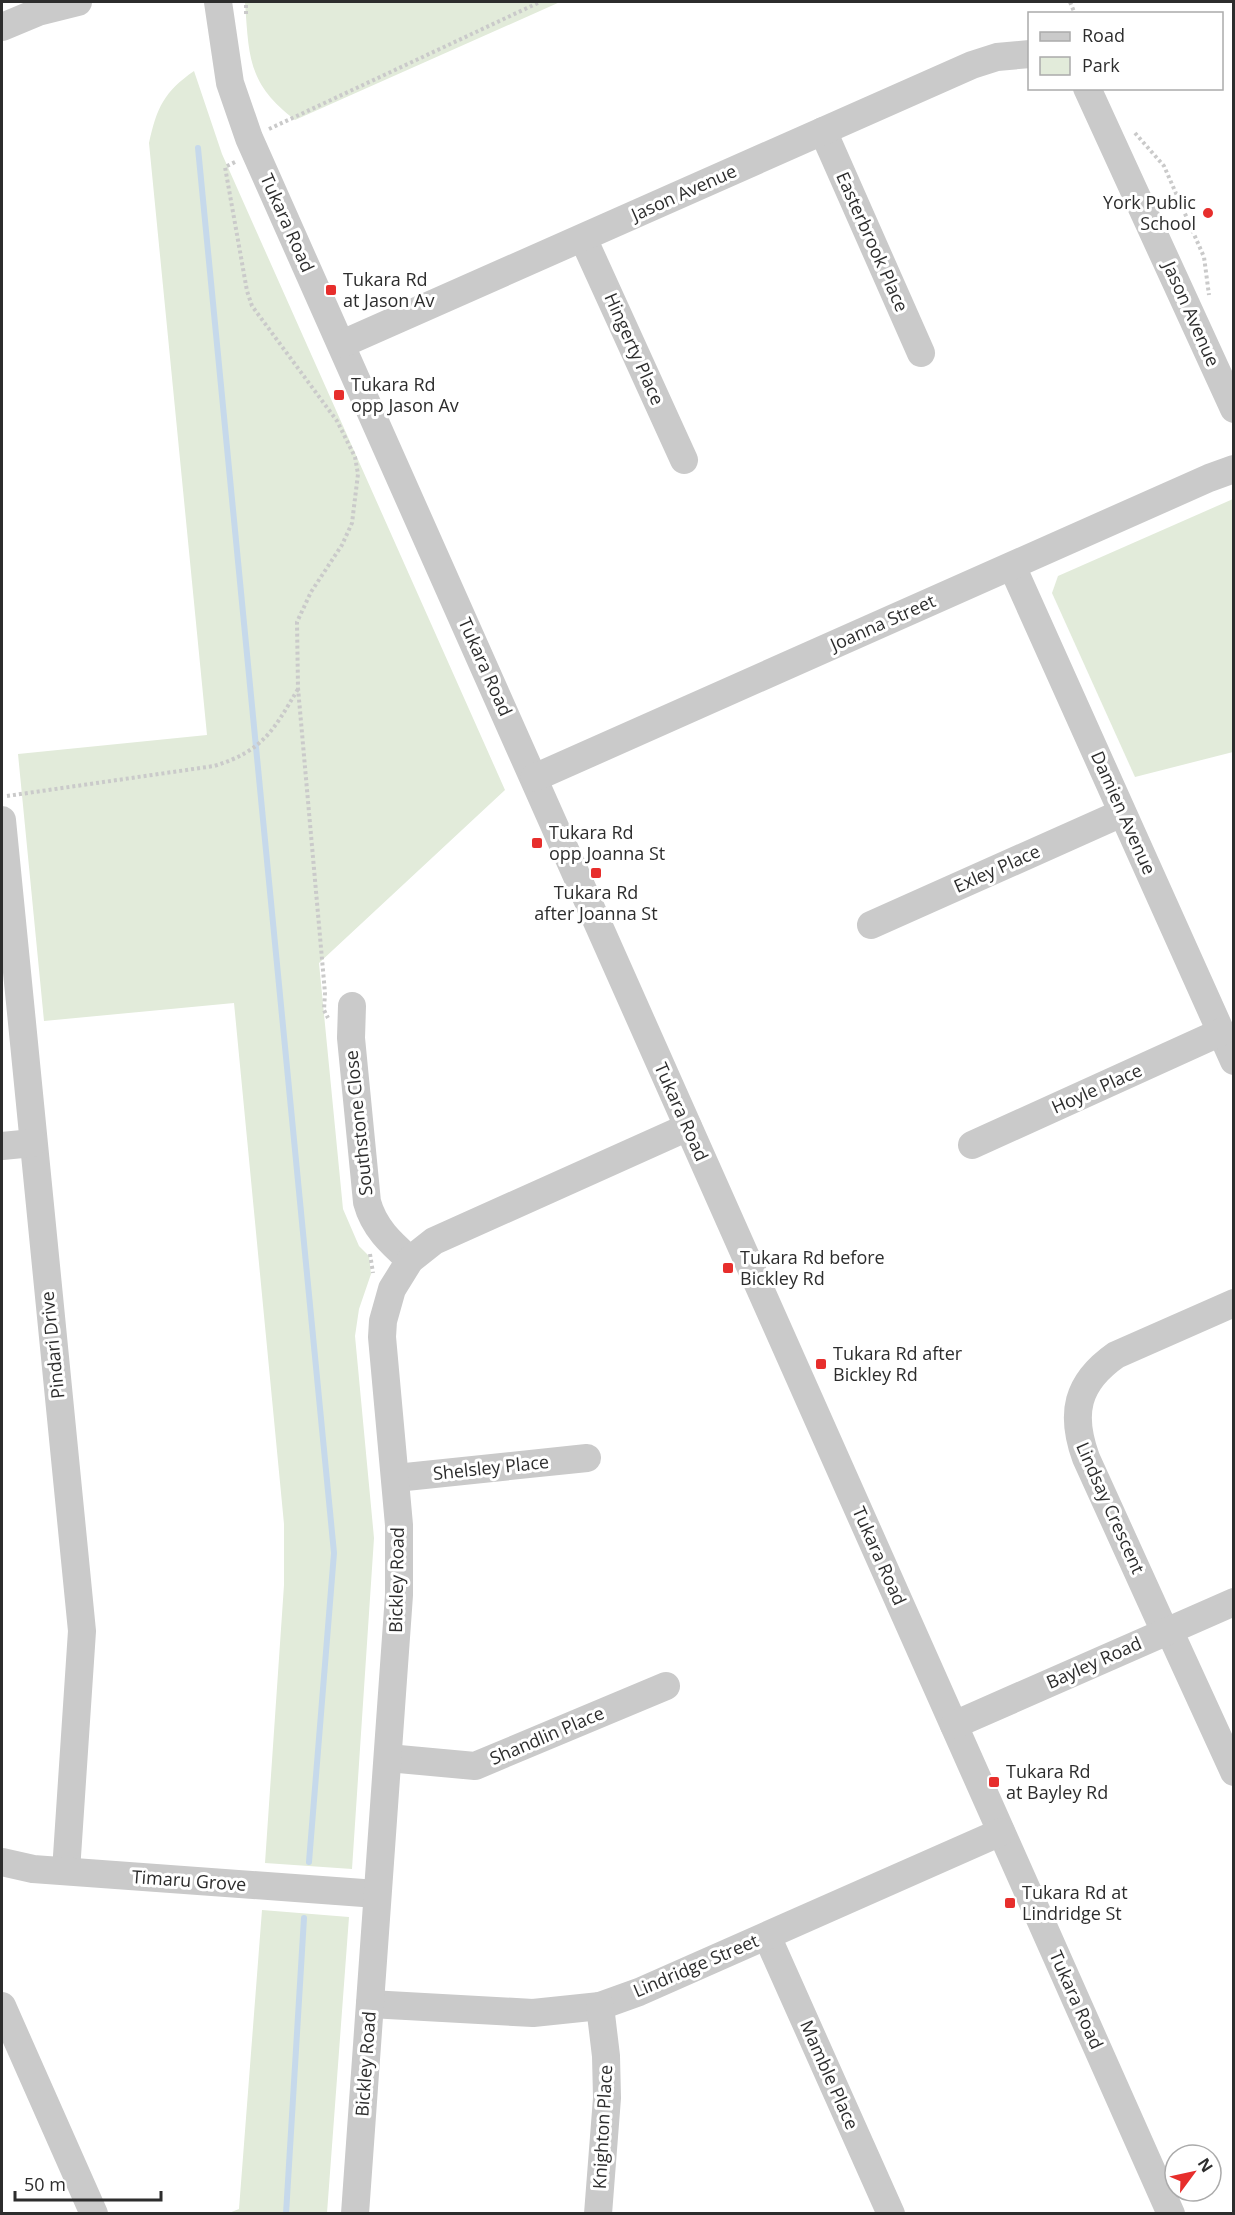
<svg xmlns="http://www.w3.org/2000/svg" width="1235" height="2215" font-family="'Open Sans',sans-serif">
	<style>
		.green { fill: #e2ebda }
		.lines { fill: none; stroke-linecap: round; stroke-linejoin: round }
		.stream { stroke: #c6d9eb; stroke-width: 6 }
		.path { stroke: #cacaca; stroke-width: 4; stroke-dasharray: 3 3; stroke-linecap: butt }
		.minor { stroke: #cacaca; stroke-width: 28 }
		.poi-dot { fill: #e72e2c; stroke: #fff; stroke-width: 2 }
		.labels { text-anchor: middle; stroke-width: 6; stroke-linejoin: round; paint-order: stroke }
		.street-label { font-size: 18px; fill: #2d2d2d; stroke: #fff }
		.poi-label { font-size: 18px; fill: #2d2d2d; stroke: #fff; text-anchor: start }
	</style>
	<rect width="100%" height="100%" fill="#fff"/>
	<g class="green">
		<path d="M245,2h315l-265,118c-47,-36 -46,-62 -50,-118z"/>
		<path d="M194,71l28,83 283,636 -186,173 24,246 16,37 10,10 2,18 -12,35 -4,27 19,202 -22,331 -87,-6 19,-278v-61l-50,-521 -190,18 -26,-267 189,-19 -58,-592c8,-36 15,-51 45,-72z"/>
		<polygon points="1233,499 1233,752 1135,777 1052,593 1058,576"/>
		<polygon points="262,1910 349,1917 327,2213 229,2213 239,2209"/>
	</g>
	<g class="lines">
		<g class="stream">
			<polyline points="198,148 334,1553 309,1862"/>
			<polyline points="286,2214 304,1918"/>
		</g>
		<g class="path">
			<polyline points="1070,2 1075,14"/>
			<polyline points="246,14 246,2"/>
			<polyline points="269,129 540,2"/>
			<polyline points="1135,133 1164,166 1204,257 1209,295"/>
			<polyline points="235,162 225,167 247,291 252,306 337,421 355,457 358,474 352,523 342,545 311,592 297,622 298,688 325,993 324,1010 328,1018"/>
			<path d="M7,796l207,-30c49,-15 59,-35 84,-77"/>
			<polyline points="370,1254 373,1273"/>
		</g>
		<g class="minor">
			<polyline points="218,2 230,83 249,138 1171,2214"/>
			<polyline points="2,27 38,12 78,2"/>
			<polyline points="1087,88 1234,409"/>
			<polyline points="823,131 921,353"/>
			<polyline points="583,238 684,460"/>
			<polyline points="342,344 972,65 997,57 1030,54"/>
			<polyline points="1012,566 1234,1061"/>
			<polyline points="534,778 1209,478 1234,469"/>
			<polyline points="2,820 82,1631 66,1871"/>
			<polyline points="871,925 1122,813"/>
			<path d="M352,1006l-1,32 16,164c7,26 24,41 43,58"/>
			<polyline points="972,1145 1221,1032"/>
			<polyline points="2,1146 33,1143"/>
			<polyline points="396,1478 587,1458"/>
			<polyline points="1169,1630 1234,1772"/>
			<path d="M1165,1632l-79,-174c-16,-44 -10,-75 30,-103l118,-52"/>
			<polyline points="954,1725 1234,1602"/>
			<polyline points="388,1758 475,1766 666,1686"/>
			<polyline points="2,1862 33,1869 377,1894"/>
			<polyline points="767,1936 891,2214"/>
			<polyline points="370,2004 533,2013 600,2006 639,1992 1001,1832"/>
			<polyline points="2,2006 94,2214"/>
			<polyline points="355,2214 399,1595 399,1525 382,1337 383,1321 392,1289 410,1260 434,1241 688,1127"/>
			<polyline points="598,2214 607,2098 606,2056 600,2006"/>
		</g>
	</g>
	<g class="poi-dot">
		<circle cx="1208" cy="213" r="6"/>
		<rect x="325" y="284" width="12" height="12" rx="3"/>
		<rect x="333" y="389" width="12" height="12" rx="3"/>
		<rect x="531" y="837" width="12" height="12" rx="3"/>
		<rect x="590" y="867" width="12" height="12" rx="3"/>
		<rect x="722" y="1262" width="12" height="12" rx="3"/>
		<rect x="815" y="1358" width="12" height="12" rx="3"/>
		<rect x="988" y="1776" width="12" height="12" rx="3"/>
		<rect x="1004" y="1897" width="12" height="12" rx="3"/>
	</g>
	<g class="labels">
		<g class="street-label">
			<text transform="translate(684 193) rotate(-24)" y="6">Jason Avenue</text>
			<text transform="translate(287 223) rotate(66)" y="6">Tukara Road</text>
			<text transform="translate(872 242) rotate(66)" y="6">Easterbrook Place</text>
			<text transform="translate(1191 314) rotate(66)" y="6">Jason Avenue</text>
			<text transform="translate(634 349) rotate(66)" y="6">Hingerty Place</text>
			<text transform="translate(883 623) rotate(-24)" y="6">Joanna Street</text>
			<text transform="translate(485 667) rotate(66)" y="6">Tukara Road</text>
			<text transform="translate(1123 813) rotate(66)" y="6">Damien Avenue</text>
			<text transform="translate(997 869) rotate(-24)" y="6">Exley Place</text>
			<text transform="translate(1097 1089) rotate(-24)" y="6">Hoyle Place</text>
			<text transform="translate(681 1112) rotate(66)" y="6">Tukara Road</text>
			<text transform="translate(359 1123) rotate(-96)" y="6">Southstone Close</text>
			<text transform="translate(53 1345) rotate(-96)" y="6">Pindari Drive</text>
			<text transform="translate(491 1468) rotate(-6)" y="6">Shelsley Place</text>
			<text transform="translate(1110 1508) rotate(66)" y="6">Lindsay Crescent</text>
			<text transform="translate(879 1556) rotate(66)" y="6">Tukara Road</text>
			<text transform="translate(397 1580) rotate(-89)" y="6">Bickley Road</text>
			<text transform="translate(1094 1663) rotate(-24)" y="6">Bayley Road</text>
			<text transform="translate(547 1736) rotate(-23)" y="6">Shandlin Place</text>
			<text transform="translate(189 1881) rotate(4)" y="6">Timaru Grove</text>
			<text transform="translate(696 1966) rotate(-23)" y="6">Lindridge Street</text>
			<text transform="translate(1076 2000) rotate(66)" y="6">Tukara Road</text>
			<text transform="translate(366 2064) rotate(-86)" y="6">Bickley Road</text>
			<text transform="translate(829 2075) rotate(66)" y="6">Mamble Place</text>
			<text transform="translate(603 2127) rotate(-87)" y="6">Knighton Place</text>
		</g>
		<g class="poi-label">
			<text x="1196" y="209" text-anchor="end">York Public<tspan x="1196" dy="21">School</tspan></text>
			<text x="343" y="286">Tukara Rd<tspan x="343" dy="21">at Jason Av</tspan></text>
			<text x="351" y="391">Tukara Rd<tspan x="351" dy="21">opp Jason Av</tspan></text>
			<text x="549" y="839">Tukara Rd<tspan x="549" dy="21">opp Joanna St</tspan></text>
			<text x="596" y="899" text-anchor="middle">Tukara Rd<tspan x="596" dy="21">after Joanna St</tspan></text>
			<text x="740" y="1264">Tukara Rd before<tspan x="740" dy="21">Bickley Rd</tspan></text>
			<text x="833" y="1360">Tukara Rd after<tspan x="833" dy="21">Bickley Rd</tspan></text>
			<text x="1006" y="1778">Tukara Rd<tspan x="1006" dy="21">at Bayley Rd</tspan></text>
			<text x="1022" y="1899">Tukara Rd at<tspan x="1022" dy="21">Lindridge St</tspan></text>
		</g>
	</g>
	<rect width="1235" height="2215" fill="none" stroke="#2d2d2d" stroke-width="6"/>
	<rect x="1028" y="12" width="195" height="78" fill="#ffffff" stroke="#ababab" stroke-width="1.5"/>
	<rect x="1040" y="32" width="30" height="9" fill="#cacaca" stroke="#ababab" stroke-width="1.5"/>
	<text x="1082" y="42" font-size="18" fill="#2d2d2d">Road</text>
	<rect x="1040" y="57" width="30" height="18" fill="#e2ebda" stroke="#ababab" stroke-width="1.5"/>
	<text x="1082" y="72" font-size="18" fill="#2d2d2d">Park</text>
	<g transform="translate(1193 2173) rotate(57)"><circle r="28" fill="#ffffff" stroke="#ababab" stroke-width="1.5"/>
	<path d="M0-4.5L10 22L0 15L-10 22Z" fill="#e72e2c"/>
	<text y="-9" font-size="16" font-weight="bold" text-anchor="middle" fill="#2d2d2d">N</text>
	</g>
	<path d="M15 2191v9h146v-9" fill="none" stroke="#2d2d2d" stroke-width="3"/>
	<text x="24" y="2191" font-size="18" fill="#2d2d2d" stroke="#ffffff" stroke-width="4.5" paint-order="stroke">50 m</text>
</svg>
